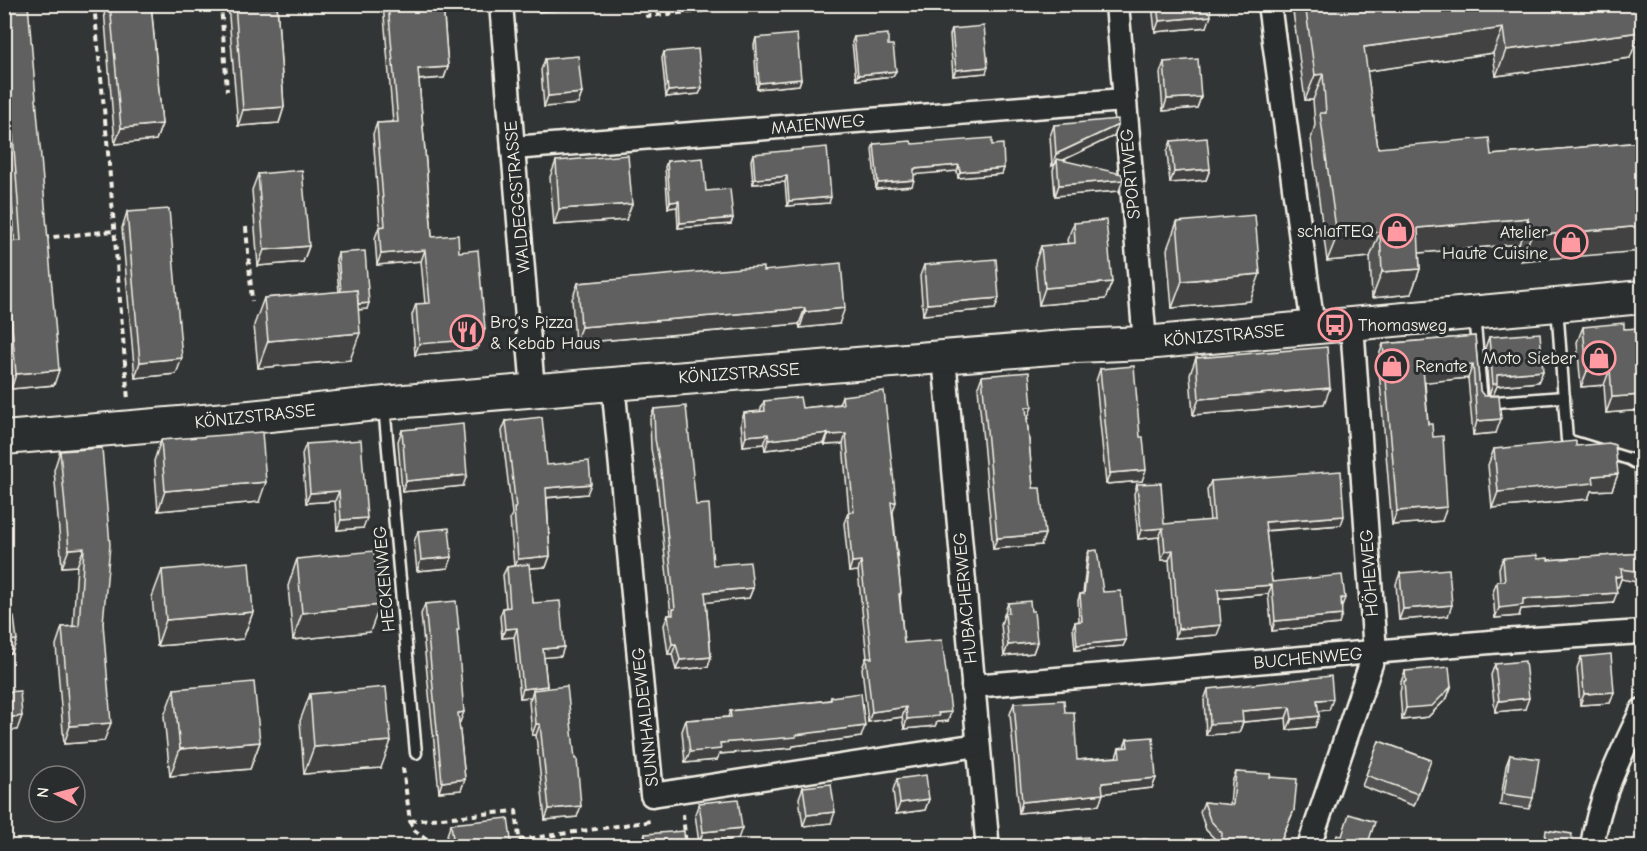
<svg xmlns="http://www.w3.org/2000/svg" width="1647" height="851" font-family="'Comic Neue',sans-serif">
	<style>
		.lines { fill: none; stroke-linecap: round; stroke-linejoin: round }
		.service-casing { stroke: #f4f1e8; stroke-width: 15 }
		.minor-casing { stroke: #f4f1e8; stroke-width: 27 }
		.secondary-casing { stroke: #f4f1e8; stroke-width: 36 }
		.path { stroke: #f4f1e8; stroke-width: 4; stroke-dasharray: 6 4.5; stroke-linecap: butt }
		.service { stroke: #2a2d2e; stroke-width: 10 }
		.minor { stroke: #2a2d2e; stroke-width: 22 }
		.secondary { stroke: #2a2d2e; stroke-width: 32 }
		.wall { fill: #525352; stroke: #f4f1e8; stroke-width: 1.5 }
		.shaded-wall { fill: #424342; stroke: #f4f1e8; stroke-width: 1.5 }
		.building { fill: #5f605f; stroke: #f4f1e8; stroke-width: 1.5 }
		.labels { text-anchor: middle; stroke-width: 6; stroke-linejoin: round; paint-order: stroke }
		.street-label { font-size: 18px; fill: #f4f1e8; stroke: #2a2d2e }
		.poi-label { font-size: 18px; fill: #f4f1e8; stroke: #2a2d2e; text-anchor: end }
	</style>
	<rect width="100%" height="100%" fill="#323535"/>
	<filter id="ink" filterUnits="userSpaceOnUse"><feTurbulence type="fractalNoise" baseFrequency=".0167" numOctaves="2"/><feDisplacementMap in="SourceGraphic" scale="12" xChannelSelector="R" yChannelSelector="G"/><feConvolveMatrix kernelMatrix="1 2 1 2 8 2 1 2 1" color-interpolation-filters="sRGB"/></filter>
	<g filter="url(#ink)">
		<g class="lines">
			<g class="service-casing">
				<g id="service">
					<polyline points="1557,306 1567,440 1629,459 1641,466 1642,495"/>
					<polyline points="1474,314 1482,403 1564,397"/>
					<polyline points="384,406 416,753"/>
				</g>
			</g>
			<g class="minor-casing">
				<g id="minor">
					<polyline points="501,4 533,390"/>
					<polyline points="1117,4 1145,343"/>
					<polyline points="1269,4 1313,327"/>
					<polyline points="513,148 1124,100"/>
					<polyline points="944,357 987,839"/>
					<polyline points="613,383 652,795 978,745"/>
					<polyline points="973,686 1502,641 1642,632"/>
					<polyline points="1309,846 1375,652 1352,324"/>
					<path d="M1592,846c8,-51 28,-90 50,-136"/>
				</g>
			</g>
			<g class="secondary-casing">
				<polyline id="secondary" points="4,438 250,417 405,401 1076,346 1145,343 1642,297"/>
			</g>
			<g class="path">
				<polyline points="94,4 107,140 128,400"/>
				<polyline points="221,4 227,91"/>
				<polyline points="646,4 647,16 777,4"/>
				<polyline points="246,227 252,301"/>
				<polyline points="43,238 114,231"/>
				<polyline points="4,241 18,240"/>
				<polyline points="403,768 410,821 414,830 428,840 428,846"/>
				<polyline points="683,814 686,846"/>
				<polyline points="410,821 516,811 520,846"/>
				<polyline points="519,840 652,821"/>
			</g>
			<use href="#service" class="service"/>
			<use href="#minor" class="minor"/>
			<use href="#secondary" class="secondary"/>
		</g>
		<g class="wall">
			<polygon points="4,4 54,385 11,389 4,317 4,243 15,242 8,150 4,150"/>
			<polygon points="105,4 151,4 162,124 156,140 115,144 104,9"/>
			<polygon points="228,4 277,4 284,107 279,123 238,126"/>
			<polygon points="383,4 443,4 448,67 444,78 419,80 431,223 432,237 459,252 485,329 477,349 415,355 412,315 416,304 425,304 421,261 377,265 375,238 379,227 380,227 373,134 377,123 393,122"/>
			<polygon points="1152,4 1210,4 1207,27 1155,32"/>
			<polygon points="1292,4 1636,4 1630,58 1496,76 1493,53 1367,71 1378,148 1491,155 1642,142 1521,261 1519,244 1419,253 1420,269 1411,294 1372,298 1370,257 1327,261 1311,139 1315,125 1313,100 1305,100"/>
			<polygon points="952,29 986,73 953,76 950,35"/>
			<polygon points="854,37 888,45 893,76 856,80 852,42"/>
			<polygon points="756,38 801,79 799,85 757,89 754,44"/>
			<polygon points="664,52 702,88 699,94 666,97 662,58"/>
			<polygon points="545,59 582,93 578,104 544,107 541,70"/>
			<polygon points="1164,62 1201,97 1197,108 1163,111 1160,73"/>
			<polygon points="1054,125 1118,125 1114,136 1063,160 1119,191 1055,196 1053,170 1055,164 1052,166 1050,136"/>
			<polygon points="1171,141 1210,169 1206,180 1170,183 1167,152"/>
			<polygon points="874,144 992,145 1004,168 1002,174 958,178 957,171 914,174 912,186 876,189 872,149"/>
			<polygon points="753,154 829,203 787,206 785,182 753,184 751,160"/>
			<polygon points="556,161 626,220 554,225 550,177"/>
			<polygon points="667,161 706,191 733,218 731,224 678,228 677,207 668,208 665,167"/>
			<polygon points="258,174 309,246 303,262 258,266 252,190"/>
			<polygon points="127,212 176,374 135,378 122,228"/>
			<polygon points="1177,222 1250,301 1172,308 1167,249"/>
			<polygon points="1074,223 1112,282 1105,299 1039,305 1035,263 1041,246 1068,244 1067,240"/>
			<polygon points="338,253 367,309 358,310 350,360 258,368 254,325 264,298 339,292 336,259"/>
			<polygon points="924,265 999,298 995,309 923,315 920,276"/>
			<polygon points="763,271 839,324 800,328 799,324 575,343 572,299 578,283"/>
			<polygon points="1583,327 1624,329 1642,328 1642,410 1606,413 1604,385 1581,387 1577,342"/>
			<polygon points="1475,336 1480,391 1484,396 1496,433 1473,435 1468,378 1425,382 1428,424 1442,521 1392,525 1378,358 1383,344"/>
			<polygon points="1489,337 1543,371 1538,382 1497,386 1493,395 1489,395 1485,348"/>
			<polygon points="1196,358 1324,404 1193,415 1190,374"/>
			<polygon points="1100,369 1142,481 1106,484 1096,381"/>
			<polygon points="982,376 1028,418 1027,418 1033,488 1045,534 1041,545 993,549 978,387"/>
			<polygon points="842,396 893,512 901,593 900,598 904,643 948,721 937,722 935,726 904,729 902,717 868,722 862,668 866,658 867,658 858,571 849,572 844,523 848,513 849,513 843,444 825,445 824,443 765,450 764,444 743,446 741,423 744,413 760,411 764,401 802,408 839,404"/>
			<polygon points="654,409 696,505 713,565 753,588 749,598 706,602 711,657 708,667 676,670 672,654 668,654 664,625 668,615 671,615 657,481 651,449 650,419"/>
			<polygon points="506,421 547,465 587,494 547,498 550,556 546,567 529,568 533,603 561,656 544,657 547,686 546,688 577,817 545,820 536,735 532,735 529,701 531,697 520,698 514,637 502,638 500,616 503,608 506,607 503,575 507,567 514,566 510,519 512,514 502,431"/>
			<polygon points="402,430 463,486 402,492 398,441"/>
			<polygon points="161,440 259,502 158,511 154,461"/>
			<polygon points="306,444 363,528 337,530 335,501 306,503 302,454"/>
			<polygon points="1576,446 1618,474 1612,490 1591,491 1588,499 1492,508 1488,465 1494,449"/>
			<polygon points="60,451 103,623 104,741 64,744 56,645 62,627 73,626 77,566 62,567 54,470"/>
			<polygon points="1211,481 1341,525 1266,531 1272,582 1345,598 1342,606 1339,624 1272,631 1268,594 1219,599 1217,635 1175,638 1169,560 1161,560 1159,537 1138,539 1134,494 1137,484 1164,524 1210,521 1207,490"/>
			<polygon points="418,531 452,557 448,568 417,571 414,542"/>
			<polygon points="1089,551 1103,592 1126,640 1123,646 1075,650 1073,627 1075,622 1079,621 1078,600 1080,594 1083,594 1087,556"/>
			<polygon points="1642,553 1642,583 1621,579 1618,587 1616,587 1613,603 1521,609 1519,616 1495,618 1493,592 1497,581 1500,581 1499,568 1503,558 1537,559 1548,560"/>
			<polygon points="297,559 370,632 293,640 288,586"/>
			<polygon points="162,570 253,612 243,639 157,646 152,597"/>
			<polygon points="1400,573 1448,616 1399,620 1396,584"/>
			<polygon points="1008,603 1031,611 1037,642 1033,653 1004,656 1001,624"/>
			<polygon points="425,604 457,636 460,722 459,723 465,779 461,790 439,792 421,614"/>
			<polygon points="1581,657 1614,692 1610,703 1580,705 1577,668"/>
			<polygon points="1495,664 1525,709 1495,712 1491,675"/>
			<polygon points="1405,671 1451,687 1447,698 1428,717 1402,720 1400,692 1401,688 1401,682"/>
			<polygon points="174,689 260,742 250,769 170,776 164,716"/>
			<polygon points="1208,689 1329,710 1318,711 1319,716 1315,727 1287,730 1286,718 1243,722 1239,733 1206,735 1204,700"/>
			<polygon points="310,694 381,768 304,774 300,721"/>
			<polygon points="831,697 861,737 793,746 792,748 719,754 717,760 685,763 682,731 686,720 728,717 730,711 830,700"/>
			<polygon points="1014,703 1077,760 1116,757 1119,748 1124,747 1127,739 1156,778 1152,788 1103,793 1099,805 1019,813 1010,714"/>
			<polygon points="1379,741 1431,760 1414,806 1362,786"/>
			<polygon points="1510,755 1533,798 1529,809 1500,805 1506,766"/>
			<polygon points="1236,772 1270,777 1294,810 1279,846 1218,846 1219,843 1206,830 1200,812 1204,802 1230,805 1232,782"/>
			<polygon points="1642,777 1642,801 1633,796"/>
			<polygon points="897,779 929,799 925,810 896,814 893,790"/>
			<polygon points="803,787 831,823 803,826 799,798"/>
			<polygon points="699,803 738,839 699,843 695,814"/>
			<polygon points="451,824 512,846 443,846"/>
			<polygon points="645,834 685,846 643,846 643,840"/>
		</g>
		<g class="shaded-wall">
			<polygon points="539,4 575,4 573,9 537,12"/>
			<polygon points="1211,16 1207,27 1155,32 1159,21"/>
			<polygon points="1503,28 1493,53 1355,73 1364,47"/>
			<polygon points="1640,32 1630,58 1496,76 1506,50"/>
			<polygon points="448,67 444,78 415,80 418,69"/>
			<polygon points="988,67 986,73 953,76 956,70"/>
			<polygon points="896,71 893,76 856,80 858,75"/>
			<polygon points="1323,74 1313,100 1305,100 1315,75"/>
			<polygon points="801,79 799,85 757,89 759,83"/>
			<polygon points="702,88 699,94 666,97 668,91"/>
			<polygon points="582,93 578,104 544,107 548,96"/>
			<polygon points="1201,97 1197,108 1163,111 1167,99"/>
			<polygon points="284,107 279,123 238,126 243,110"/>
			<polygon points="162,124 156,140 115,144 121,128"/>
			<polygon points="1118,125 1114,136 1057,163 1057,159 1055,164 1052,166 1056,154"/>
			<polygon points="13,135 8,150 4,150 4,136"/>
			<polygon points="959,165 957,171 911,175 914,169"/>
			<polygon points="1004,168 1002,174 958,178 960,172"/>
			<polygon points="1210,169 1206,180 1170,183 1174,172"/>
			<polygon points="787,176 785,182 753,184 755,179"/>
			<polygon points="914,180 912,186 876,189 878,183"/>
			<polygon points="1123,180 1119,191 1055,196 1059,185"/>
			<polygon points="831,197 829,203 787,206 789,201"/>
			<polygon points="679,201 677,207 668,208 670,202"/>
			<polygon points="632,204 626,220 554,225 559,209"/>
			<polygon points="733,218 731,224 678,228 680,223"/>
			<polygon points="1528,218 1519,244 1408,254 1418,228"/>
			<polygon points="1642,226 1642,251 1521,261 1531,236"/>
			<polygon points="1380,232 1370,257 1327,261 1337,236"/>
			<polygon points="309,246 303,262 258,266 264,250"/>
			<polygon points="425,250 421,261 377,265 381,254"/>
			<polygon points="1420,269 1411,294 1372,298 1382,272"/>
			<polygon points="1260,274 1250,301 1172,308 1182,281"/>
			<polygon points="1112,282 1105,299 1039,305 1045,288"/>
			<polygon points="999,298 995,309 923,315 927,304"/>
			<polygon points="369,303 367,309 340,311 343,306"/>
			<polygon points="805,308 799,324 575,343 581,327"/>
			<polygon points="845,308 839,324 800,328 805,312"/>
			<polygon points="480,329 485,329 477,349 415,355 419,344"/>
			<polygon points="360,333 350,360 258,368 268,341"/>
			<polygon points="182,358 176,374 135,378 140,362"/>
			<polygon points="1473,364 1468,378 1418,383 1423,369"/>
			<polygon points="1610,369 1604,385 1581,387 1587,371"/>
			<polygon points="59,370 54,385 11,389 16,374"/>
			<polygon points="1543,371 1538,382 1497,386 1493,395 1489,395 1497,375"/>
			<polygon points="1330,388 1324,404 1193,415 1199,399"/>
			<polygon points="1642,395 1642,410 1606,413 1612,397"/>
			<polygon points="1026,407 1032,407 1028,418 1022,418"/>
			<polygon points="1501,419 1496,433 1473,435 1477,421"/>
			<polygon points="828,433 824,443 765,450 769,440"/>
			<polygon points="768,434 764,444 743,446 746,436"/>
			<polygon points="846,434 843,444 825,445 828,435"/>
			<polygon points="1146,470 1142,481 1106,484 1110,473"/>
			<polygon points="1618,474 1612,490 1591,491 1588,499 1492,508 1498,492 1593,476"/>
			<polygon points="467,475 463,486 402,492 406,481"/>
			<polygon points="266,482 259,502 158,511 165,491"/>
			<polygon points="591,484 587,494 542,498 546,488"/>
			<polygon points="339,491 335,501 306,503 310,493"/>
			<polygon points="891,502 896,502 893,512 888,512"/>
			<polygon points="1447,507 1442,521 1392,525 1397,511"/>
			<polygon points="1344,516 1341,525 1261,531 1265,522"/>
			<polygon points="367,518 363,528 337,530 341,520"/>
			<polygon points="4,523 9,523 4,535"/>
			<polygon points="1163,528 1159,537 1138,539 1141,530"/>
			<polygon points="1045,534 1041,545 993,549 997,538"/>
			<polygon points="84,548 77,566 62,567 69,549"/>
			<polygon points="1173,550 1169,560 1161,560 1165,551"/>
			<polygon points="550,556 546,567 514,569 518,559"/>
			<polygon points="452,557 448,568 417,571 421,560"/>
			<polygon points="861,561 858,571 849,572 852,562"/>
			<polygon points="1622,576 1618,587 1612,587 1615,577"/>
			<polygon points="1272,585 1268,594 1215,599 1218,589"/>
			<polygon points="753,588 749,598 701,603 705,592"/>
			<polygon points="1617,593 1613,603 1521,609 1519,616 1495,618 1499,608 1523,599"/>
			<polygon points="380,605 370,632 293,640 302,613"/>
			<polygon points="1452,605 1448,616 1399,620 1403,609"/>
			<polygon points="253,612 243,639 157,646 166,620"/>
			<polygon points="1342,615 1339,624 1272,631 1275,621"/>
			<polygon points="1221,625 1217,635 1175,638 1178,629"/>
			<polygon points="517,628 514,637 502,638 505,629"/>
			<polygon points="17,640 12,653 4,654 4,641"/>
			<polygon points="1126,640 1123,646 1075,650 1077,645"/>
			<polygon points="1037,642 1033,653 1004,656 1008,645"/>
			<polygon points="672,644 676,644 672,654 668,654"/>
			<polygon points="564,647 561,656 540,658 543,649"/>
			<polygon points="711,657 708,667 676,670 680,660"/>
			<polygon points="547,686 544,695 533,690 531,697 520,698 523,689"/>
			<polygon points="1451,687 1447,698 1428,717 1402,720 1406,708"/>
			<polygon points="1614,692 1610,703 1580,705 1584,694"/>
			<polygon points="1529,698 1525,709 1495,712 1499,701"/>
			<polygon points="1333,699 1329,710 1313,711 1317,700"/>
			<polygon points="906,707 902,717 868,722 872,712"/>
			<polygon points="1290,707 1286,718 1243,722 1239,733 1206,735 1210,724 1242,711"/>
			<polygon points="464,712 460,722 454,723 458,713"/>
			<polygon points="951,712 948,721 937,722 935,726 904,729 907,719 938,713"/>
			<polygon points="22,716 17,730 4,731 4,718"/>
			<polygon points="1319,716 1315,727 1287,730 1292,719"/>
			<polygon points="111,723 104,741 64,744 70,726"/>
			<polygon points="536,724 540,724 536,735 532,735"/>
			<polygon points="865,726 861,737 793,746 792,748 719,754 717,760 685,763 690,752 720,743"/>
			<polygon points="391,741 381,768 304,774 314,747"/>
			<polygon points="260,742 250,769 170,776 180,749"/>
			<polygon points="1156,778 1152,788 1098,794 1102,783"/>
			<polygon points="465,779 461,790 439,792 442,782"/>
			<polygon points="1103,794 1099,805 1019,813 1022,802"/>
			<polygon points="929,799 925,810 896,814 900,803"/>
			<polygon points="581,806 577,817 545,820 549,809"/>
			<polygon points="835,812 831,823 803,826 807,815"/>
			<polygon points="742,828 738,839 699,843 703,832"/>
		</g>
		<g class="building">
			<polygon points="4,4 28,4 59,370 16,374 5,242 21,241 13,135 4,136"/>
			<polygon points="110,4 151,4 162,124 121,128"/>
			<polygon points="235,4 277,4 284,107 243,110"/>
			<polygon points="388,4 443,4 448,67 418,69 431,223 432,237 458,235 459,252 478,250 485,329 480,329 481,339 419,344 416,304 430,303 425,250 381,254 379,227 385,226 377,123 398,122"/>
			<polygon points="1157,4 1210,4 1211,16 1159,21"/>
			<polygon points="1305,4 1636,4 1640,32 1506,50 1503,28 1364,47 1378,148 1489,138 1491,155 1642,142 1642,226 1531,236 1528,218 1418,228 1420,269 1382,272 1380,232 1337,236 1320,113 1326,113 1323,74 1315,75"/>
			<polygon points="984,26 988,67 956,70 952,29"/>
			<polygon points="797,34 801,79 759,83 756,38"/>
			<polygon points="888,34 888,45 893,45 896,71 858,75 854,37"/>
			<polygon points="698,49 702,88 668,91 664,52"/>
			<polygon points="578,56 582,93 548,96 545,59"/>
			<polygon points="1198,59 1201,97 1167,99 1164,62"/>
			<polygon points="1118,119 1118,125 1056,154 1054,125"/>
			<polygon points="992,138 992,145 1003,144 1004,168 960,172 959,165 914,169 914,180 878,183 874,144 911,141 912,144"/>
			<polygon points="1207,138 1210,169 1174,172 1171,141"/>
			<polygon points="827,147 831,197 789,201 787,176 755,179 753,154"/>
			<polygon points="628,155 632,204 559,209 556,161"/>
			<polygon points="703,158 706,191 730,189 733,218 680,223 679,201 670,202 667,161"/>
			<polygon points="1057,159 1122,174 1123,180 1059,185"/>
			<polygon points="302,170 309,246 264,250 258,174"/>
			<polygon points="169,209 182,358 140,362 127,212"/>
			<polygon points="1255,215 1260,274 1182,281 1177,222"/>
			<polygon points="1106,220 1112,282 1045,288 1041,246 1075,243 1074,223"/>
			<polygon points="365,251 369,303 358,304 357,290 341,292 338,253"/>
			<polygon points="996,259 999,298 927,304 924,265"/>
			<polygon points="841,263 845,308 805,312 805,308 581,327 578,283 742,268 763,267 763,271"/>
			<polygon points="357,290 360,333 268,341 264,298"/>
			<polygon points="1624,323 1624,329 1642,328 1642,395 1612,397 1610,369 1587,371 1583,327"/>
			<polygon points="1540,333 1543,371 1497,375 1497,384 1493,384 1489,337"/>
			<polygon points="1475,336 1480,391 1484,396 1499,396 1501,419 1477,421 1473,364 1423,369 1428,424 1432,424 1433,437 1443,436 1447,507 1397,511 1383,344"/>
			<polygon points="1327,347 1330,388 1199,399 1196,358"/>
			<polygon points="1134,366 1140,437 1143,437 1146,470 1110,473 1100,369"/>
			<polygon points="1029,372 1032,407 1026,407 1033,488 1040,488 1045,534 997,538 982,376"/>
			<polygon points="884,391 896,502 891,502 901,593 899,594 904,643 942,640 951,712 938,713 939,716 907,719 906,707 872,712 866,658 872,658 861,561 852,562 848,513 854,512 846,434 828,435 828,433 769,440 768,434 746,436 744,413 765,411 764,401 800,397 802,408 843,404 842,396"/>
			<polygon points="686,406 696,505 709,504 713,565 750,562 753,588 705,592 711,657 680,660 676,644 672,644 668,615 673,615 673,609 675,609 661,471 655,439 654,409"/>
			<polygon points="542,417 547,465 589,461 591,484 546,488 550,556 518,559 514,508 516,508 506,421"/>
			<polygon points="463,424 467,475 406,481 402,430"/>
			<polygon points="262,432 266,482 165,491 161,440"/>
			<polygon points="361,440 367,518 341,520 339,491 310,493 306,444"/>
			<polygon points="1576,441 1576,446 1609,443 1615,445 1618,474 1593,476 1594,483 1498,492 1494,449"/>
			<polygon points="102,448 110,545 103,623 111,723 70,726 62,627 79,626 84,548 69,549 60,451"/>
			<polygon points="4,468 9,523 4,523"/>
			<polygon points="1341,471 1344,516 1265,522 1272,582 1342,575 1345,598 1341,598 1342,615 1275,621 1272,585 1218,589 1221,625 1178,629 1173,550 1165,551 1163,528 1141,530 1137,484 1161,483 1164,524 1214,520 1211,481"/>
			<polygon points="449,528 452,557 421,560 418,531"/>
			<polygon points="1097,550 1103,592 1121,591 1126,640 1077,645 1075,622 1082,621 1080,594 1084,594 1089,551"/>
			<polygon points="374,551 380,605 302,613 297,559"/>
			<polygon points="1642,553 1642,572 1621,569 1622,576 1615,577 1617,593 1523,599 1523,605 1499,608 1497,581 1505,581 1503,558 1537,555 1537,559 1548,558 1548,560"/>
			<polygon points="249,562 253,612 166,620 162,570"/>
			<polygon points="529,564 533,603 560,601 564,647 543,649 547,686 523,689 517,628 505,629 503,608 510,607 507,567"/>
			<polygon points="1449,569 1452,605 1403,609 1400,573"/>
			<polygon points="456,601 459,630 457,630 464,712 458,713 465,779 442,782 425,604"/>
			<polygon points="1030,601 1031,611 1034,611 1037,642 1008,645 1005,613 1009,613 1008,603"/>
			<polygon points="14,617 17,640 4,641 4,618"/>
			<polygon points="1611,654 1614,692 1584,694 1581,657"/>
			<polygon points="1525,661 1529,698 1499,701 1495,664"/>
			<polygon points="1449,667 1451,687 1432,706 1406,708 1404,681 1406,681 1405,671"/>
			<polygon points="1331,676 1333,699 1317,700 1319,716 1292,719 1290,707 1242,711 1243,722 1210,724 1208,689"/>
			<polygon points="254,682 260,742 180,749 174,689"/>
			<polygon points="567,686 575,759 577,759 581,806 549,809 540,724 536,724 533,690"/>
			<polygon points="386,687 391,741 314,747 310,694"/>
			<polygon points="20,691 22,716 4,718 4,692"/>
			<polygon points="861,693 865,726 796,735 796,737 720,743 721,749 690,752 686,720 731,717 730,711 831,700 831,697"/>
			<polygon points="1064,700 1065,712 1074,712 1077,760 1120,757 1119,748 1128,747 1127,739 1153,737 1156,778 1102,783 1103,794 1022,802 1014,703"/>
			<polygon points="1379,741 1431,760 1418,794 1366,775"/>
			<polygon points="1510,755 1539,759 1533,798 1504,794"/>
			<polygon points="1236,772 1271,774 1270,777 1297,779 1294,810 1278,846 1270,844 1270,846 1221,846 1222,833 1210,820 1204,802 1233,805"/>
			<polygon points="926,775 929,799 900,803 897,779"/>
			<polygon points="1642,777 1642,794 1635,790"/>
			<polygon points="831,784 835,812 807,815 803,787"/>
			<polygon points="738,799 742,828 703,832 699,803"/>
			<polygon points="1349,814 1375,822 1367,846 1334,846 1337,835 1342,836"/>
			<polygon points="508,818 512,846 454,846 451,824"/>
			<polygon points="1546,830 1572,834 1571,846 1544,846"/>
			<polygon points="684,831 685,846 646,846 645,834"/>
			<polygon points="1088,837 1088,841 1102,846 1058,846 1058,839"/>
			<polygon points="1143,839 1172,842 1172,846 1142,846"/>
		</g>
	</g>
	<defs>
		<g id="shop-ring" transform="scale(1.725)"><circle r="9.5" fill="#2a2d2e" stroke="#ff9aa2" stroke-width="1.5"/><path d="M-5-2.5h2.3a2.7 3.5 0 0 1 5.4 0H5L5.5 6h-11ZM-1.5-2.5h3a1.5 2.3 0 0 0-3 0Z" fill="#ff9aa2"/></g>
		<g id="bus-ring" transform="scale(1.725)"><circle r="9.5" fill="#2a2d2e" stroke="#ff9aa2" stroke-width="1.5"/><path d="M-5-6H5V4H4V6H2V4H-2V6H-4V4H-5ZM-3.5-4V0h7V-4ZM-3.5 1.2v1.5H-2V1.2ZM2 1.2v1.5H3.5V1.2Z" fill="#ff9aa2"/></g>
		<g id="restaurant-ring" transform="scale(1.725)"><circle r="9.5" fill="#2a2d2e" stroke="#ff9aa2" stroke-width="1.5"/><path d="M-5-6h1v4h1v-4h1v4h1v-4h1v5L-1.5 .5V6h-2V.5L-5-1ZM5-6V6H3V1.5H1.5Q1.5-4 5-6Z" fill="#ff9aa2"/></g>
	</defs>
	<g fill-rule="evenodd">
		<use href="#shop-ring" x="1397" y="231"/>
		<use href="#shop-ring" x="1571" y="242"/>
		<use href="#bus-ring" x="1335" y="325"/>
		<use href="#restaurant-ring" x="467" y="332"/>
		<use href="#shop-ring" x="1599" y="358"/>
		<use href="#shop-ring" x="1392" y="366"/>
	</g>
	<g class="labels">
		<g class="street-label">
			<text transform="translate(818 124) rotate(-5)" y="6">MAIENWEG</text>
			<text transform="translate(1130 174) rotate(-95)" y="6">SPORTWEG</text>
			<text transform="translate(517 197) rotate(-95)" y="6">WALDEGGSTRASSE</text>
			<text transform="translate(1224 335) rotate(-5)" y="6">KÖNIZSTRASSE</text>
			<text transform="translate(739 373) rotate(-4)" y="6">KÖNIZSTRASSE</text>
			<text transform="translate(255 416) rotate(-6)" y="6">KÖNIZSTRASSE</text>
			<text transform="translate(1369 573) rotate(-94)" y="6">HÖHEWEG</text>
			<text transform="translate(384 579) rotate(-95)" y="6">HECKENWEG</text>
			<text transform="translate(965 598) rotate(-95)" y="6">HUBACHERWEG</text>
			<text transform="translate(1308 658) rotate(-5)" y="6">BUCHENWEG</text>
			<text transform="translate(645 717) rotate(-96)" y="6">SUNNHALDEWEG</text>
		</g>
		<g class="poi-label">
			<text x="1374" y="237">schlafTEQ</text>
			<text x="1548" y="238">Atelier<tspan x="1548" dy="21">Haute Cuisine</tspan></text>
			<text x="490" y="328" text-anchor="start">Bro's Pizza<tspan x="490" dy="21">&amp; Kebab Haus</tspan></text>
			<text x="1358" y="331" text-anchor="start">Thomasweg</text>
			<text x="1576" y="364">Moto Sieber</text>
			<text x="1415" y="372" text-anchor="start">Renate</text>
		</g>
	</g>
	<rect width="1647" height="851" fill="none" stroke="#2a2d2e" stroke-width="24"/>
	<rect x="12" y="12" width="1623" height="827" fill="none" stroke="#f4f1e8" stroke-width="2" filter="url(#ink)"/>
	<g transform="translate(57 794) rotate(276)"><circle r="28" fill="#2a2d2e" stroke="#7b7b78" stroke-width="1.5"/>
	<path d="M0-4.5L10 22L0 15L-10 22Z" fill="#ff9aa2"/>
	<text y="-9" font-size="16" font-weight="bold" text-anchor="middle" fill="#f4f1e8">N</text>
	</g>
</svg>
